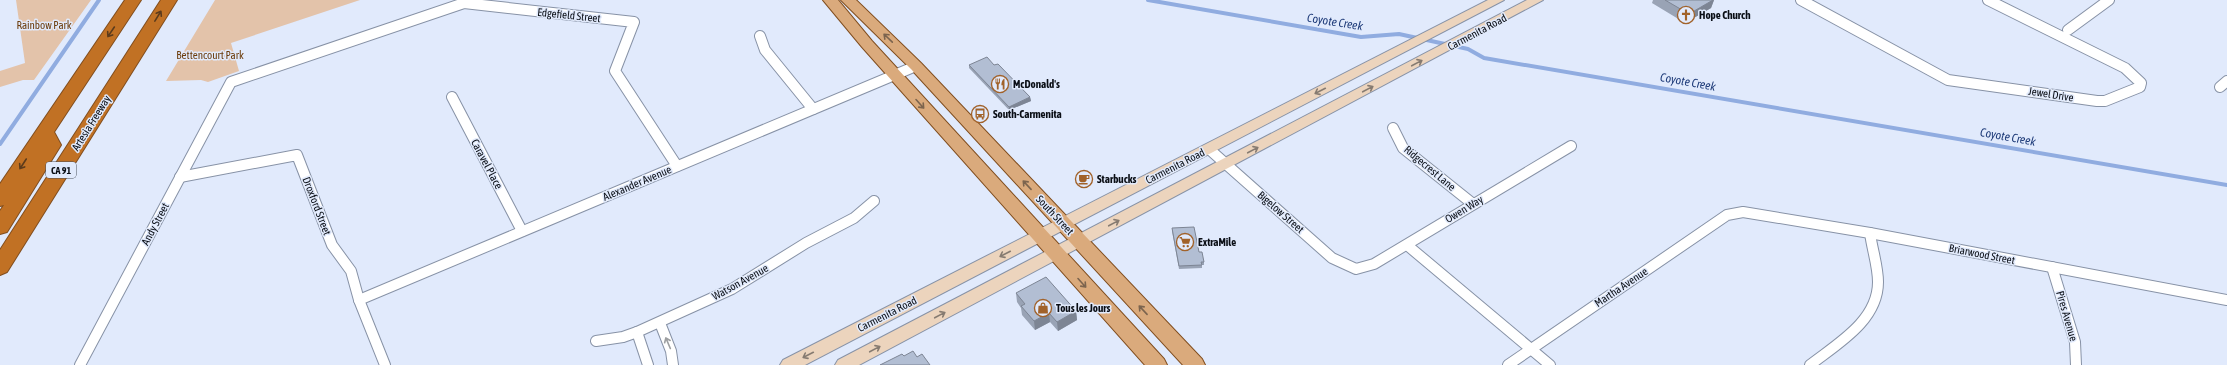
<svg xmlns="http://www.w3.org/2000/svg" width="2227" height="365" font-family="'Asap Condensed',sans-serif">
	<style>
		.green { fill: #e3c3aa }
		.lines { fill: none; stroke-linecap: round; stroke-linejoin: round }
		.stream { stroke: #90ace0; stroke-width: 4 }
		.street-casing { stroke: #8792a6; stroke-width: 12 }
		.secondary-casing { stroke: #8792a6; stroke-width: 2 }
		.primary-casing { stroke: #814e1f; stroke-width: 2 }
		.highway-casing { stroke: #814e1f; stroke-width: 2 }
		.street { stroke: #fff; stroke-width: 10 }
		.secondary { fill: #ecd4bd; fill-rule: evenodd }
		.primary { fill: #daaa7c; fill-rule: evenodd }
		.highway { fill: #c17124; fill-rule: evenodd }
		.wall { fill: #99a3b5 }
		.shaded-wall { fill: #7d8594 }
		.building { fill: #b2bed3; stroke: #7d8594 }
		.oneway { stroke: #5c3b1c }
		.oneway2 { stroke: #7c644e }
		.oneway3 { stroke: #867b71 }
		.oneway4 { stroke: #9d9fa1 }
		.labels { text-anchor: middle; stroke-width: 3; stroke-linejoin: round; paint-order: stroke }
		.shield { fill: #e1eafc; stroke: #4a505a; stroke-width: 1 }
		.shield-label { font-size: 10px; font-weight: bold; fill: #0a0e15 }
		.street-label { font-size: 11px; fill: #0a0e15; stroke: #e1eafc }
		.poi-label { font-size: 11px; font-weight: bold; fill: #0a0e15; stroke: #e1eafc; text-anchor: start }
		.park-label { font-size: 11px; fill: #6b3b0a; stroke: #e1eafc }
		.water-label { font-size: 12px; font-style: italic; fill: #1d3a78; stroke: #e1eafc }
	</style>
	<rect width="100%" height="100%" fill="#e1eafc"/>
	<g class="green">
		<polygon points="16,0 91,0 34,80 23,80 0,87 0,71 25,63"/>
		<polygon points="215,0 360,0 231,43 239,71 208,82 201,80 166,81"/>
	</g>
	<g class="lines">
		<g class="stream">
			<polyline points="1148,0 1361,37 1399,34 1468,49 1484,58 2227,185"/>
			<polyline points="0,144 99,0"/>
		</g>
		<g class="street-casing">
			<g id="street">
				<polyline points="1801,0 1948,80 2097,101 2105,101 2140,87 2141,83 2125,68 1988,0"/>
				<polyline points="2068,30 2109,0"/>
				<polyline points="760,36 765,50 813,109"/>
				<polyline points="2220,87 2227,81"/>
				<polyline points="452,97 522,231"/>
				<polyline points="1393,128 1403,148 1473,204"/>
				<polyline points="1209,149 1332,258 1356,269 1374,264 1571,146"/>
				<polyline points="180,177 297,155 332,245 351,271 359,300 385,365"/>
				<polyline points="1407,245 1550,365"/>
				<polyline points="2052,267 2075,342 2076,365"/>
				<polyline points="359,300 916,66"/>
				<polyline points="660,323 671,351 673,365"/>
				<polyline points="637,332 648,365"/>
				<polyline points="596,341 623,337 637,332 732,289 806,243 854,218 874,201"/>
				<polyline points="80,365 231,82 464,3 634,22 615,71 677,166"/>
				<polyline points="1508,365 1727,215 1743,212 1870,233 2227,300"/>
				<path d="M1810,365c27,-21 68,-44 68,-83 0,-16 -6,-33 -8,-49"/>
			</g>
		</g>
		<g class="secondary-casing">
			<g id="secondary">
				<polygon points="1488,0 1504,0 805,365 780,365 783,360"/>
				<polygon points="1527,0 1543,0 859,365 835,365 838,360"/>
			</g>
		</g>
		<g class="primary-casing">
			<g id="primary">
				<polygon points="823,0 838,0 872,41 1164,359 1167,365 1145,365 862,47"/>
				<polygon points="841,0 856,0 921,63 1202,359 1205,365 1183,365 911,69"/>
			</g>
		</g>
		<g class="highway-casing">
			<g id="highway">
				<polygon points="125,0 141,0 54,132 61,145 7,232 0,234 0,211 4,205 0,206 0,184"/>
				<polygon points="161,0 177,0 7,272 0,275 0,250"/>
			</g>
		</g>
		<use href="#street" class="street"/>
		<use href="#secondary" class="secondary"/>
		<use href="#primary" class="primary"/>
		<use href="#highway" class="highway"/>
	</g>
	<g class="wall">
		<polygon points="1652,0 1714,0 1711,8 1685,23 1652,3 1653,0"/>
		<polygon points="969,65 994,65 1030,97 1031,101 1009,110 969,68"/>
		<polygon points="1172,228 1199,252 1204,262 1204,265 1202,265 1202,268 1179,269 1172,231"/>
		<polygon points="1016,293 1076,311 1077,320 1058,331 1050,322 1035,330 1022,315 1021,308 1017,302"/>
	</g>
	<g class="shaded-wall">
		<polygon points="1713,0 1714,0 1711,8 1685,23 1689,14"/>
		<polygon points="1030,97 1031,101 1009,110 1009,107"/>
		<polygon points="1076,311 1077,320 1058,331 1057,322"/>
		<polygon points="1049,313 1050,322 1035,330 1034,321"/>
	</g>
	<g class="building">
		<polygon points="1665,0 1713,0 1689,14"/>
		<polygon points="987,57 994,65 998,64 1030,97 1009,107 969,65"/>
		<polygon points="1194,227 1199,252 1202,252 1204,262 1201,262 1202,265 1179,266 1172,228"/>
		<polygon points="1046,277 1076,311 1057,322 1049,313 1034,321 1021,306 1025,304 1016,293"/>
		<polygon points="913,351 917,357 922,354 930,365 880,365 902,354 904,356"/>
	</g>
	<defs><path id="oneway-shaft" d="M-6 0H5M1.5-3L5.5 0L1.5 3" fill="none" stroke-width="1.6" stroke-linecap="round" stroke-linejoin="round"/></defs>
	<g class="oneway">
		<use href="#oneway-shaft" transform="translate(158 16) rotate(-58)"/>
		<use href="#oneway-shaft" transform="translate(111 32) rotate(124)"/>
		<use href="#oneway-shaft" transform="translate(23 164) rotate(123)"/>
	</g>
	<g class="oneway2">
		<use href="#oneway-shaft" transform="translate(888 38) rotate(-136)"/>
		<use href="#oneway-shaft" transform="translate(920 104) rotate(48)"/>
		<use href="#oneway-shaft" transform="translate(1027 185) rotate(-133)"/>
		<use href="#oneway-shaft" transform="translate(1082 283) rotate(48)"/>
		<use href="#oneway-shaft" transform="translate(1143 310) rotate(-133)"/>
	</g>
	<g class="oneway3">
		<use href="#oneway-shaft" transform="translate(1417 63) rotate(-28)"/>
		<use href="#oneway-shaft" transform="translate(1368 89) rotate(-28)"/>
		<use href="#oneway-shaft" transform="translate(1320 91) rotate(153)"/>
		<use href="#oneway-shaft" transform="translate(1253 150) rotate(-28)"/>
		<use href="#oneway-shaft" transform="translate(1114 223) rotate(-28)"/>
		<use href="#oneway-shaft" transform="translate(1005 254) rotate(153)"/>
		<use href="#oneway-shaft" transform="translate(940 315) rotate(-28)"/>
		<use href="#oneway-shaft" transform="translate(875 349) rotate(-28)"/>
		<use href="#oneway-shaft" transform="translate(808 355) rotate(153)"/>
	</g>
	<use class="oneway4" href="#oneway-shaft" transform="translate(668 343) rotate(-113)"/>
	<defs>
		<g id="church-ring" transform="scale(0.9)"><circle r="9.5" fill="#e1eafc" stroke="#a1622a" stroke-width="1.5"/><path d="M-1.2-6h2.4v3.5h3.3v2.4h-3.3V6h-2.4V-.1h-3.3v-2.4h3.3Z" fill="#a1622a"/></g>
		<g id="restaurant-ring" transform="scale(0.9)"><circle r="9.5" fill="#e1eafc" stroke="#a1622a" stroke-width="1.5"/><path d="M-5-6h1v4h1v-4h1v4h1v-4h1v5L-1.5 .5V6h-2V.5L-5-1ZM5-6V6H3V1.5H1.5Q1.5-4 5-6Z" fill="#a1622a"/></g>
		<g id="bus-ring" transform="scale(0.9)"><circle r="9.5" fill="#e1eafc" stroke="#a1622a" stroke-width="1.5"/><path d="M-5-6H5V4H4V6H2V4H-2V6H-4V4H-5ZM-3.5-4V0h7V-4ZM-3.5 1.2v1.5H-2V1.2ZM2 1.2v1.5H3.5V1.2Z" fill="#a1622a"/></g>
		<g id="cafe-ring" transform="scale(0.9)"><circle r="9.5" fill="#e1eafc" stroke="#a1622a" stroke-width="1.5"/><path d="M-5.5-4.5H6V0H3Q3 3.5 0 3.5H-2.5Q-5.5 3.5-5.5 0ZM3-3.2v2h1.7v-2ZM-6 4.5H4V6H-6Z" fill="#a1622a"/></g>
		<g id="supermarket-ring" transform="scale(0.9)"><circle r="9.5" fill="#e1eafc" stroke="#a1622a" stroke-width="1.5"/><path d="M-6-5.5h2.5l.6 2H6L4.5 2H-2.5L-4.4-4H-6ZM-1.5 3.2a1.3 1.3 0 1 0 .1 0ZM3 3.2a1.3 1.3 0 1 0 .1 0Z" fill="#a1622a"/></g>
		<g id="shop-ring" transform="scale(0.9)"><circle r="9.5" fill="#e1eafc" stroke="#a1622a" stroke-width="1.5"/><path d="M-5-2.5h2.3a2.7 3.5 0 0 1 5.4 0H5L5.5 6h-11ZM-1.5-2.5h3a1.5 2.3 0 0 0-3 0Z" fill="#a1622a"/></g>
	</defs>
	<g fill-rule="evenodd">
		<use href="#church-ring" x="1686" y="15"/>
		<use href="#restaurant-ring" x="1000" y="84"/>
		<use href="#bus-ring" x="980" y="114"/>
		<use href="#cafe-ring" x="1084" y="179"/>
		<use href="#supermarket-ring" x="1185" y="242"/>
		<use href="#shop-ring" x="1043" y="308"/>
	</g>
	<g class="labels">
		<rect class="shield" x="46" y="162" width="30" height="16" rx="3"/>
		<g class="shield-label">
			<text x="61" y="174">CA 91</text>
		</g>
		<g class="street-label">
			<text transform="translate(569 15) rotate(6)" y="4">Edgefield Street</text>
			<text transform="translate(1477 32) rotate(-28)" y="4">Carmenita Road</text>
			<text transform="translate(2051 94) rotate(9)" y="4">Jewel Drive</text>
			<text transform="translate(91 123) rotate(-58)" y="4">Artesia Freeway</text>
			<text transform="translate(487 164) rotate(62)" y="4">Caravel Place</text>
			<text transform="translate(1175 166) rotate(-27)" y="4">Carmenita Road</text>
			<text transform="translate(1430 168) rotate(40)" y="4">Ridgecrest Lane</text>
			<text transform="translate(637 183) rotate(-23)" y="4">Alexander Avenue</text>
			<text transform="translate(317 206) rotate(69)" y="4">Droxford Street</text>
			<text transform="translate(1464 209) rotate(-31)" y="4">Owen Way</text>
			<text transform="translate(1281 212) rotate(41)" y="4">Bigelow Street</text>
			<text transform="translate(1055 215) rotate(47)" y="4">South Street</text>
			<text transform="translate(155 224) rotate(-62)" y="4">Andy Street</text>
			<text transform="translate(1982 254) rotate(11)" y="4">Briarwood Street</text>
			<text transform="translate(740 282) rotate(-29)" y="4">Watson Avenue</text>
			<text transform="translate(1621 287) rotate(-34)" y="4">Martha Avenue</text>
			<text transform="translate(887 314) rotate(-27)" y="4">Carmenita Road</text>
			<text transform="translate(2067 316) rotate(74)" y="4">Pires Avenue</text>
		</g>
		<g class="poi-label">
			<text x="1699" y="19">Hope Church</text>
			<text x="1013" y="88">McDonald's</text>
			<text x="993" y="118">South-Carmenita</text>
			<text x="1097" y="183">Starbucks</text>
			<text x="1198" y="246">ExtraMile</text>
			<text x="1056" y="312">Tous les Jours</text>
		</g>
		<g class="park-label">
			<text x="44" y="29">Rainbow Park</text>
			<text x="210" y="59">Bettencourt Park</text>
		</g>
		<g class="water-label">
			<text transform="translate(1335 22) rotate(9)" y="4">Coyote Creek</text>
			<text transform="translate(1688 82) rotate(10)" y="4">Coyote Creek</text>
			<text transform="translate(2008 137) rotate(10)" y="4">Coyote Creek</text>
		</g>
	</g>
</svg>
